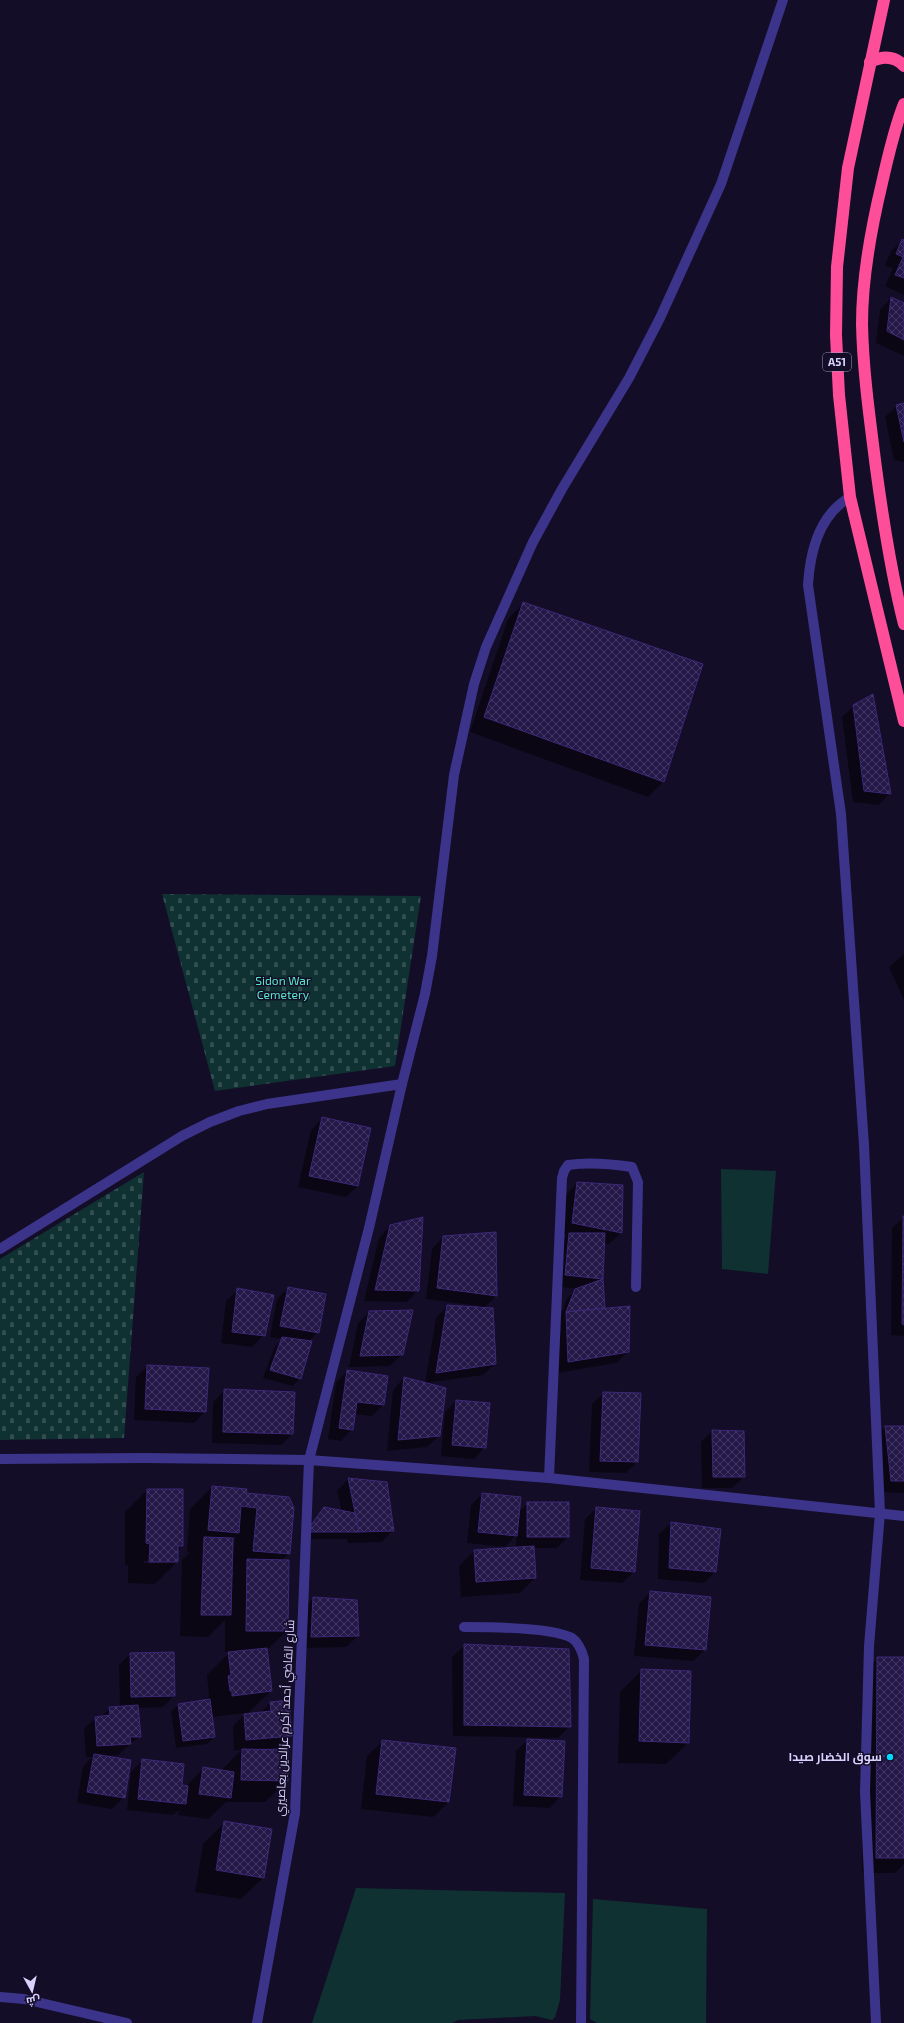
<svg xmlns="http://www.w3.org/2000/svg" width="904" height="2023" font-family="'Exo 2',Cairo,sans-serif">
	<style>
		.grass { fill: #103131 }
		.cemetery { fill: url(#cemetery-stones) }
		.shadow { fill: #0007; fill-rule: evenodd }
		.building { fill: url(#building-cross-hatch); stroke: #3c2877 }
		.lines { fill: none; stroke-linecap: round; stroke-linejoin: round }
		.minor { stroke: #3c348a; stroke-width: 10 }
		.highway { stroke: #ff4e99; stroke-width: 12 }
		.poi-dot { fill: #00d7fe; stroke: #130d27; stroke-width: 1.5 }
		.labels { text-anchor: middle; stroke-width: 3; stroke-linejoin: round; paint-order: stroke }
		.shield { fill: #130d27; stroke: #9e98be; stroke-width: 1 }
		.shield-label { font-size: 11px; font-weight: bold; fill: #dad3ff }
		.park-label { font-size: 12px; fill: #55e9cc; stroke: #130d27 }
		.street-label { font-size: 12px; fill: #dad3ff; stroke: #130d27 }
		.poi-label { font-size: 12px; font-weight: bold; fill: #dad3ff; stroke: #130d27; text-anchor: end }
	</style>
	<defs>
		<pattern id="cemetery-stones" width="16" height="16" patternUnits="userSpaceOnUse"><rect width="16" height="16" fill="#103131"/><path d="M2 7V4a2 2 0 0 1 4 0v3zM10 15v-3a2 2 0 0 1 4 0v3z" fill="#324e50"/></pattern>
		<pattern id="building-cross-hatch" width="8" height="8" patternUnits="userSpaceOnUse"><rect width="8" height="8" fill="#241849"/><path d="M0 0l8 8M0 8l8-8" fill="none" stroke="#433964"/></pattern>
	</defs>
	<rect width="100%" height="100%" fill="#130d27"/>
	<g class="grass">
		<polygon points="721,1169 776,1171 768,1274 722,1269"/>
		<polygon points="356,1888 565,1893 560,2000 555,2017 552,2020 535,2016 458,2020 452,2023 312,2023"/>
		<polygon points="593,1899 707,1909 706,2023 597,2023 590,2019"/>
	</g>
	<g class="cemetery">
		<polygon points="162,894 421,896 395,1066 215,1091"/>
		<polygon points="144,1172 124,1438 0,1440 0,1259"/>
	</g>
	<g class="shadow">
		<polygon points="903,240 904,241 904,295 885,286 893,269 885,265 891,251"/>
		<polygon points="891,298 904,305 904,356 876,343 880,310"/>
		<polygon points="904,404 904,462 894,460 885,417 897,406"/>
		<polygon points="523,604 702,664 663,782 648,797 470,732 508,619"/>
		<polygon points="854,706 890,793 879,805 853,802 842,717"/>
		<polygon points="904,954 904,1000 889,967"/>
		<polygon points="323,1118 370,1128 358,1186 346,1197 298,1187 311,1130"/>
		<polygon points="577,1183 621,1233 609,1244 604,1243 602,1279 604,1309 628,1352 616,1363 557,1373 559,1321 567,1298 577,1289 554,1286 557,1246 567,1236 561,1234 566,1195"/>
		<polygon points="904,1217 904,1336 891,1335 892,1228"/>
		<polygon points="390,1226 418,1290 407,1302 364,1301 379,1238"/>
		<polygon points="443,1237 496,1296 484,1308 495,1364 483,1375 425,1383 436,1318 447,1306 479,1308 479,1306 426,1299 432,1249"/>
		<polygon points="288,1288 318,1332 309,1341 300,1378 293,1386 263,1378 275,1346 282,1339 270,1337 277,1299"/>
		<polygon points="238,1290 264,1335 252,1347 221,1343 226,1301"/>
		<polygon points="369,1312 402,1355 390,1366 349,1367 358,1323"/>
		<polygon points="148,1366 205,1412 194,1423 134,1420 136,1377"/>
		<polygon points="347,1371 383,1405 372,1416 354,1414 352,1429 341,1441 328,1439 336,1383"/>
		<polygon points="404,1378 439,1436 427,1447 387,1451 393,1390"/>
		<polygon points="225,1390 292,1434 281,1445 212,1443 213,1402"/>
		<polygon points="604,1393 637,1462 626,1473 589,1472 592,1404"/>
		<polygon points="456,1401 485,1447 474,1459 441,1456 445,1412"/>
		<polygon points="885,1427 904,1427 904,1493 880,1492 874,1438"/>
		<polygon points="712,1431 744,1477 732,1488 702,1488 701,1442"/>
		<polygon points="348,1479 393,1530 382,1542 348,1543 347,1539 300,1539 325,1508 342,1512 337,1491"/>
		<path d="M212,1487l33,7 40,3 6,4 2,7 -4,46 -7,7 5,70 -21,20 5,40 -24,23 13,-1 10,-10 21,33 -11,11 -17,2 24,32 -22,21h-39l-18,17 -30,-4 1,-5 -6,5 -46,-5 4,-38 12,-12 38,26 4,1 18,-18 18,2 20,-21 -7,1 -1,-25 13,-13 -35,4 3,20 -7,7 -31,4 -5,-36 8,-8 28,-3 2,-5 -2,-21 22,-22 -4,-1v-32l-17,17 -28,-1 2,-76 8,-8h-3l3,-43zM235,1535l-2,25h-2l1,-22zM231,1572l4,1 -4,4z"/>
		<path d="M147,1490l35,56 -5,5v11l-22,22 -27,-1v-18h-3v-53zM144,1561h17v2h-17z"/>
		<polygon points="482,1494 518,1513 528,1503 568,1537 557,1548 533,1548 535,1578 520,1593 461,1597 459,1566 474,1551 516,1548 516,1535 505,1547 467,1543 471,1505"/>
		<polygon points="597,1508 639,1512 634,1572 622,1583 580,1580 585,1519"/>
		<polygon points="671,1523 720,1530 715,1572 704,1583 658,1579 659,1534"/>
		<polygon points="650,1592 705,1650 693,1661 634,1656 639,1604"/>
		<polygon points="313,1598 358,1636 346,1647 300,1648 302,1610"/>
		<polygon points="464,1646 568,1650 570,1726 558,1738 453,1736 452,1657"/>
		<polygon points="130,1654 174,1696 163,1707 138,1708 140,1736 118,1755 104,1756 124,1797 112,1809 77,1803 83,1767 92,1757 86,1757 84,1729 95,1718 101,1717 110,1708 120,1707 119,1665"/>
		<polygon points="878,1658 904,1658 904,1864 895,1873 862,1873 863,1673"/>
		<polygon points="642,1670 688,1743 666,1764 618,1763 620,1692"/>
		<polygon points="528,1740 561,1796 550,1808 513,1806 516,1751"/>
		<polygon points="383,1741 449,1802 433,1817 361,1809 367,1756"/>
		<polygon points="225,1822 263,1878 241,1899 195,1892 203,1844"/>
	</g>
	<g class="building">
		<polygon points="902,239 904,240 904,278 895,275 903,257 896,254"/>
		<polygon points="891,297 904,303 904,340 887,331"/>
		<polygon points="904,403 904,442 896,405"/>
		<polygon points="523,602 703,664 664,782 484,717"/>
		<polygon points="873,694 891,794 864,791 853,705"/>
		<polygon points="322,1117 371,1128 358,1186 309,1176"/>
		<polygon points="577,1182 623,1185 622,1233 572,1223"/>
		<polygon points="903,1216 904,1216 904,1325 902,1324"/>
		<polygon points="423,1217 419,1291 375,1290 390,1225"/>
		<polygon points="496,1232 497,1296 437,1288 443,1236"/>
		<polygon points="569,1233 605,1233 603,1279 565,1275"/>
		<polygon points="603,1279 605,1308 566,1312 575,1289"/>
		<polygon points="288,1287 326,1294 319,1333 280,1326"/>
		<polygon points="237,1288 274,1295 265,1336 232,1332"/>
		<polygon points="447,1305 493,1308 496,1364 436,1373"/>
		<polygon points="630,1306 629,1352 568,1362 566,1312"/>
		<polygon points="413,1310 403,1355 360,1356 369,1311"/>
		<polygon points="282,1337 312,1341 301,1379 270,1370"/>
		<polygon points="147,1365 209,1368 206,1412 145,1409"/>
		<polygon points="347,1370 388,1376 384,1405 357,1402 353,1430 339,1428"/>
		<polygon points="404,1377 446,1388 440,1436 398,1440"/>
		<polygon points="224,1389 295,1392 293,1434 223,1432"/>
		<polygon points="603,1392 641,1393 638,1462 600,1461"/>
		<polygon points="456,1400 490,1403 486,1448 452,1445"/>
		<polygon points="885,1426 904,1426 904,1481 891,1481"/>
		<polygon points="712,1430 744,1431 745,1477 713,1477"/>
		<polygon points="348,1478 387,1482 394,1531 359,1532"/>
		<polygon points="212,1486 247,1489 246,1493 289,1497 294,1508 290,1554 253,1551 257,1508 241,1506 239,1533 208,1530"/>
		<polygon points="147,1489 183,1489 183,1546 178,1546 178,1562 149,1562 150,1544 146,1543"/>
		<polygon points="482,1493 521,1497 517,1536 478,1532"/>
		<rect x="527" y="1502" width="42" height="35"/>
		<polygon points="324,1507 355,1513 359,1532 306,1532"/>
		<polygon points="596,1507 640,1511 635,1572 591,1568"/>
		<polygon points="671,1522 721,1529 716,1572 669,1568"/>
		<polygon points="204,1537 233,1538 231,1615 201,1615"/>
		<polygon points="534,1546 536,1578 476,1582 474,1550"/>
		<polygon points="247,1559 289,1560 288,1631 246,1631"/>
		<polygon points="650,1591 711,1597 706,1650 645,1645"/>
		<polygon points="313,1597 357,1600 359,1636 311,1637"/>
		<polygon points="464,1644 569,1649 571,1727 464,1725"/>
		<polygon points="267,1648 272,1691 232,1696 232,1691 230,1691 228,1676 231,1675 228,1652"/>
		<polygon points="174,1652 175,1696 131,1697 130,1653"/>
		<polygon points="877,1657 904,1657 904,1858 876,1858"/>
		<polygon points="641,1669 691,1671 689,1743 639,1741"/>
		<polygon points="210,1699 215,1737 183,1741 178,1704"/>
		<polygon points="289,1700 292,1736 246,1740 244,1714 271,1711 270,1702"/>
		<polygon points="138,1705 141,1737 130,1737 131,1744 97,1746 95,1717 110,1715 109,1707"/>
		<polygon points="527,1739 565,1741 562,1797 524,1795"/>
		<polygon points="382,1740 456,1748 449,1802 376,1794"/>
		<polygon points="242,1749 288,1750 288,1781 241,1780"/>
		<polygon points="94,1754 131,1760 125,1798 87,1792"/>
		<polygon points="142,1759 184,1764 182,1785 188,1786 186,1804 138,1799"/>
		<polygon points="203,1767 234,1772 231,1798 199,1794"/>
		<polygon points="224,1821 272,1829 264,1878 216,1870"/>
	</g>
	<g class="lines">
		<g class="minor">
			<path d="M850,497c-31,18 -40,54 -42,88l33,229 23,331 16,368 -11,133 -4,146 11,231"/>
			<polyline points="0,1249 182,1136 210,1122 239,1111 267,1104 402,1084"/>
			<polyline points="0,1459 145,1458 309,1460 549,1478 904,1516"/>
			<path d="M549,1478l13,-300 2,-7 4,-6c20,-3 44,-1 64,2l6,15 -2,105"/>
			<path d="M464,1627c24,0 88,0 108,11 7,5 10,13 12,21l-3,364"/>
			<polyline points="0,1997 24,1999 127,2023"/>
			<polyline points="257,2023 295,1813 309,1460 369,1228 402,1084 425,994 432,956 454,775 474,684 486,647 533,542 562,489 629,378 660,318 696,239 721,184 783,0"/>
		</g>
		<g class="highway">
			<polyline points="884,0 848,168 837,267 836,335 839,395 850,497 904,721"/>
			<path d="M870,62c12,-6 24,-7 34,4"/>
			<path d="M904,104c-10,25 -16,53 -22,79 -11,46 -20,93 -20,141 1,48 8,96 14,144 7,52 15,105 28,156"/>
		</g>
	</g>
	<circle class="poi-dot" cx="890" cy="1757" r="4"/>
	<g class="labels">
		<rect class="shield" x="823" y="353" width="28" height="18" rx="3"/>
		<g class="shield-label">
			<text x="837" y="366">A51</text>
		</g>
		<g class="park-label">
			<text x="283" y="985">Sidon War<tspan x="283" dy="14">Cemetery</tspan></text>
		</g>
		<g class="street-label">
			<text transform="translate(285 1718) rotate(-87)" y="4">شارع القاضي أحمد أكرم عزالدين بعاصيري</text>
		</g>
		<g class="poi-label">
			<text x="882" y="1761">سوق الخضار صيدا</text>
		</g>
	</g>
	<g transform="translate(32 1991) rotate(172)" stroke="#130d27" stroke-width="3" paint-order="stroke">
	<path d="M0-3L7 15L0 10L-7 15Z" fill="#dad3ff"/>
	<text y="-6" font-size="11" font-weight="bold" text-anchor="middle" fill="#dad3ff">ش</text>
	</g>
</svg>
